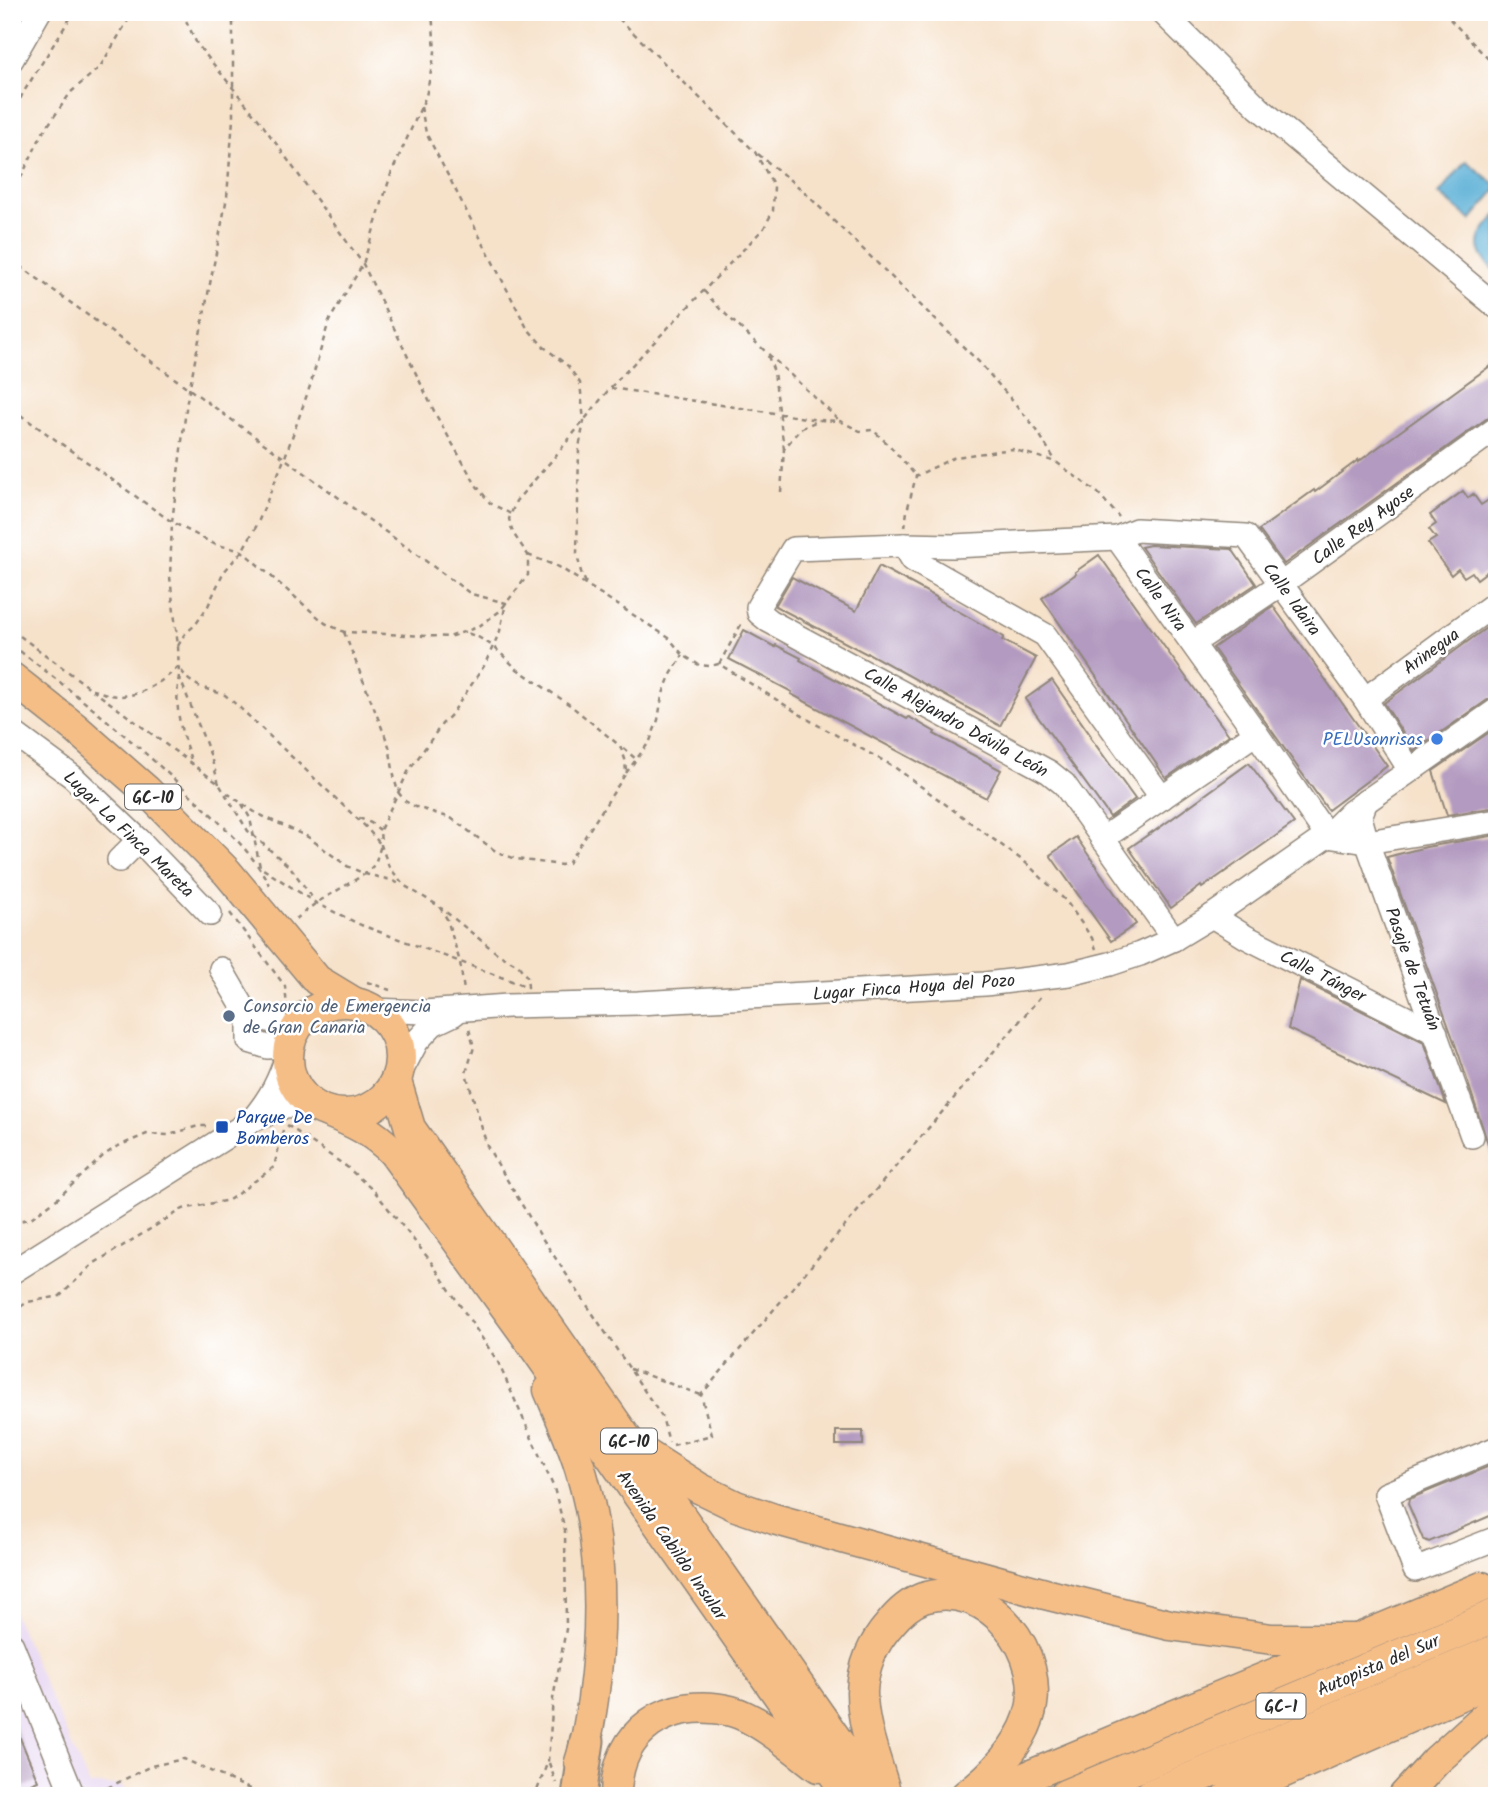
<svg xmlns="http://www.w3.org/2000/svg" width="1509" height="1808" font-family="Kalam,sans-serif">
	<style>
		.built { fill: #e5d3f1 }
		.water { fill: #59aed5; stroke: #426c80; stroke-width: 2 }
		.building { fill: #b29ac0 }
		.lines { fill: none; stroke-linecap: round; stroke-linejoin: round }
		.minor-casing { stroke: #90867a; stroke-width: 26 }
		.major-casing { stroke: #90867a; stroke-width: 33 }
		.highway-casing { stroke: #90867a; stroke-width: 37 }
		.path { stroke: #90867a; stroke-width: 2.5; stroke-dasharray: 5 5; stroke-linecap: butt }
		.minor { stroke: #fff; stroke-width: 23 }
		.major { stroke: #f6be87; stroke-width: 30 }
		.highway { stroke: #f6be87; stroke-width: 33 }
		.shop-dot { fill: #3f7fe0; stroke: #fff; stroke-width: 2.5 }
		.service-dot { fill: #5c6f8a; stroke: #fff; stroke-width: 2.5 }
		.transit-dot { fill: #1a4fb4; stroke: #fff; stroke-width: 2.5 }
		.labels { text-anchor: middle; stroke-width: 5; stroke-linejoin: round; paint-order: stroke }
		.shield { fill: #fff; stroke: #6b6b6b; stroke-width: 2 }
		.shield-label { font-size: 16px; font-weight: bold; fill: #2b2b2b }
		.street-label { font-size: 18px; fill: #2b2b2b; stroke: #fff }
		.shop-label { font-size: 18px; fill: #366cbe; stroke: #fff; text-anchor: end }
		.service-label { font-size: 18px; fill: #4e5e75; stroke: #fff; text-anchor: start }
		.transit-label { font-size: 18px; fill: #164399; stroke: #fff; text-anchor: start }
	</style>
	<rect width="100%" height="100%" fill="#fff"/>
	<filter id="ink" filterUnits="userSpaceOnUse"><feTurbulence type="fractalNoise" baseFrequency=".0143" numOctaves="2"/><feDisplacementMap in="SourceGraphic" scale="14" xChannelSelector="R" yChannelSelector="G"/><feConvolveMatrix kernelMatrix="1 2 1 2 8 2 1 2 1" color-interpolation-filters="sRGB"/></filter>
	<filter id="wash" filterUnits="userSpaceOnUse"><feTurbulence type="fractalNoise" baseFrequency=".00686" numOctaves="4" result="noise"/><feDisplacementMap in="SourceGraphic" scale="28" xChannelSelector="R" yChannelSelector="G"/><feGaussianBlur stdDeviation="1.57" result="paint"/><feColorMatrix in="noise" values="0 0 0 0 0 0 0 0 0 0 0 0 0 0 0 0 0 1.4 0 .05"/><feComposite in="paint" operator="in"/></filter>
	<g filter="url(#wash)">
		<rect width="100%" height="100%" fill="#f6e1c9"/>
		<polygon class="built" points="12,1609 89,1785 120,1785 134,1796 12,1796"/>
		<g class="water">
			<polygon points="1466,161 1497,186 1497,189 1471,220 1439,194"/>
			<path d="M1497,215v58c-25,-22 -23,-36 0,-58z"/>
		</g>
		<g id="blocks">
			<g class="building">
				<polygon points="1497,361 1497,414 1489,417 1284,564 1259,530 1314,490 1315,492 1358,460 1358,462"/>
				<polygon points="1463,491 1468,498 1473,494 1481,505 1490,499 1497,508 1497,564 1477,579 1472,572 1464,577 1458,569 1451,575 1428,543 1436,538 1429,529 1436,524 1430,515"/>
				<polygon points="1150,545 1232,549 1256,584 1196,624 1141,547"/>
				<polygon points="1099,555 1188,680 1229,735 1166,778 1042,598 1076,574 1075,572"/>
				<polygon points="879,566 938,598 937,599 1004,637 1002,640 1036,658 1000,726 868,653 867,654 775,606 792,577 856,611"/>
				<polygon points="1273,606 1387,766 1328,810 1213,648"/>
				<polygon points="1497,620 1497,696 1489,699 1414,751 1384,703"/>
				<polygon points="744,630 775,647 776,645 801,658 800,660 907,719 909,717 935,732 934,734 1001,770 986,798 791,694 792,692 729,659"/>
				<polygon points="1052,680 1091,736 1090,737 1135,799 1110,817 1025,699"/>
				<polygon points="1497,727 1497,807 1447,815 1433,771"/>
				<polygon points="1249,763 1294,823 1202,888 1201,886 1171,908 1129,848 1152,832 1152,833"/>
				<polygon points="1497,835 1497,1161 1494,1162 1459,1055 1387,857 1426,847"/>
				<polygon points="1076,837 1136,924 1111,941 1050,855"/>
				<polygon points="1300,980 1424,1042 1446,1104 1288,1029"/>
				<rect x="836" y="1431" width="27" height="14"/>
				<polygon points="1497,1463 1497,1513 1429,1542 1423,1539 1408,1504 1409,1499"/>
				<polygon points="12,1719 38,1781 12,1792"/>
			</g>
		</g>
	</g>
	<g filter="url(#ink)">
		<use href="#blocks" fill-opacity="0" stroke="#90867a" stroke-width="2"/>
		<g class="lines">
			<g class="minor-casing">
				<g id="minor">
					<polyline points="1162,12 1259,108 1497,307"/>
					<polyline points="12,59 39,12"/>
					<polyline points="1117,538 1256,733 1327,836"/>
					<polyline points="904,545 913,560 1045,635 1162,798"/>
					<polyline points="1193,643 1281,584 1497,428"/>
					<polyline points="1365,699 1497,602"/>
					<polyline points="12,732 73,777 139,840 210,914"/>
					<polyline points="1366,801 1360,817 1367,842 1472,1136"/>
					<polyline points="1327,836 1367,842 1497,821"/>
					<polyline points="1102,839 1256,733"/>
					<polyline points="119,860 139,840"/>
					<polyline points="1212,916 1246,937 1436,1033"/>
					<polyline points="1174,939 1064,784 1049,772 769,621 759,613 758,607 793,549 904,545 953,546 1117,538 1136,530 1246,536 1365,699 1410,770"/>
					<polyline points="221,969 249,1017 249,1041 268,1047 290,1045"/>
					<polyline points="373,1010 424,1012 508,1006 638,1003 985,984 1069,974 1110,964 1140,954 1174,939 1212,916 1327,836 1351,812 1497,710"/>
					<polyline points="249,1017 274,1021 292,1035"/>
					<polyline points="396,1081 417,1041 433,1024 454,1014"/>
					<path d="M253,1119c18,-22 27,-39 35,-66"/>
					<polyline points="12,1272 251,1121 285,1106 311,1104"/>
					<polyline points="1497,1448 1386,1494 1415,1570 1497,1538"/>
					<polyline points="12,1645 73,1796"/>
				</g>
			</g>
			<g class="major-casing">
				<g id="major">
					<polyline points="12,678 74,727 147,791 227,872 317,980 355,1003"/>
					<circle cx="344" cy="1058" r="56"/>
					<polyline points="396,1081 410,1128 876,1796"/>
					<path d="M328,1112c27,11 45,20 65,40l135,186 321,458"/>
					<path d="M549,1390c12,28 25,56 33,85 21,73 21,150 11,224 -3,21 -6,42 -13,63"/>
					<polyline points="644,1453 699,1488 736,1506 774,1519 1045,1594 1170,1625 1272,1639 1358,1639"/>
					<path d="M886,1795c-9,-33 -24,-68 -24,-103 1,-26 11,-49 28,-68 8,-10 20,-21 33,-26 66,-21 126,57 106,119 -10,30 -37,59 -63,78"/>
					<path d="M616,1796c0,-66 53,-100 115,-85 27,7 65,39 87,56"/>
					<polyline points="981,1796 1482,1587"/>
					<polyline points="1229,1796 1497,1679"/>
					<polyline points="1404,1796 1436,1761 1497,1706"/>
				</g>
			</g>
			<g class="highway-casing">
				<g id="highway">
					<polyline points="579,1796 587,1741"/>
					<polyline points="1066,1796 1497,1615"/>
					<polyline points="1151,1796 1497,1651"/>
				</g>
			</g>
			<g class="path">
				<polyline points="182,12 197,44 259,120 363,264 436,415 476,485 490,503 511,514"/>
				<polyline points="1443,12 1497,68"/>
				<polyline points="421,107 426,133 527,328 544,347 568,366 580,383 584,421 579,448 577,554 581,572 586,583"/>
				<polyline points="12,117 23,93 74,12"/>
				<polyline points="758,154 801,189 980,363 1035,427 1056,462"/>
				<polyline points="12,196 42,134 71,92 100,67 133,12"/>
				<polyline points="12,260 471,594 506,603 500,631 484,666 451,715 442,724 408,772 380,830 381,845 389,867 405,886 439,906 447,919 460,962 464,991"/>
				<polyline points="704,291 720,309 840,421"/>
				<polyline points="768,356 774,372 784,449"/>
				<polyline points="611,388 819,420"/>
				<polyline points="12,409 172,522 214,544 242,551 325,623 344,632 449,637 478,627 500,611 528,575 528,555 513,533 509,519 516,501 553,459 610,388 764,228 773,211 774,186 755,152 612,12"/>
				<polyline points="781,492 784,449 800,429 819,420 840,421 860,431 873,430 890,446 916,476"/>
				<polyline points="905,527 907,511 916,476 955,457 1012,449 1056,462 1098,493 1119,517"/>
				<polyline points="528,555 559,567 669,638 683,655 699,665 710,666 719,664 814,723 893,766 1026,863 1066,901 1092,938 1096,949"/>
				<polyline points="12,630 219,784 248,831 291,868 314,900"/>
				<polyline points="344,632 389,746 395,781 398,792 405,801 416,807 451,818 497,852 516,859 561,865 568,863 626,773 625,759 620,746 570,705 517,669 493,646 478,637 467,633"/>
				<path d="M12,645c64,49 126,99 184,155 27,26 57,52 73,85"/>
				<polyline points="178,646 184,635 196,624 208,606 223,573 242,551 257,525 285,457 310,386 329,321 363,264 391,174 426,96 435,52 432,12"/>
				<polyline points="719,664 743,621"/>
				<path d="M179,676c-5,33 2,58 14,89"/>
				<path d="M92,690c9,2 19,6 28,6 22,0 43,-15 58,-29l11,13 11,7 25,8 13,11 128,121 15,18 -6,19 -10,10 -49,29 -20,16"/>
				<polyline points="623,748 636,759"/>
				<polyline points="626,773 650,741 658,720 662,696 670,676 683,655"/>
				<polyline points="219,784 210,754 179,676 178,646 170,577 172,522 187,401 227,197 233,119 233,12"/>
				<polyline points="227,793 256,813 308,837 347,866 365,874 391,880 402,885"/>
				<polyline points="242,804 250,818 260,867 316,903 361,925 528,987 527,977 518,965 498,954 441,908"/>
				<polyline points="359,818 371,823 380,830"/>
				<polyline points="230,913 285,986 287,1007"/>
				<polyline points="367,982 390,990"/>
				<polyline points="469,1029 474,1047 466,1073 487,1146 540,1235 662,1417 669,1442"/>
				<polyline points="287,1125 347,1167 375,1192 429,1259 498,1362 554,1488 565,1530 566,1629 553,1699 548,1761 535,1796"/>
				<polyline points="12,1223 31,1218 58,1198 103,1156 116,1147 147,1134 169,1135 198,1126 206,1126"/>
				<polyline points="12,1312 28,1302 60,1296 93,1264 183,1209 229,1200 274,1167 283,1130"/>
				<polyline points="630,1369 701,1395"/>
				<polyline points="673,1445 712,1435 701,1395 1041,996"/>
				<polyline points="549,1763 556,1783"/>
				<polyline points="103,1796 105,1789 151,1766 184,1759 265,1796"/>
			</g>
			<use href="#minor" class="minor"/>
			<use href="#major" class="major"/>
			<use href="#highway" class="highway"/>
		</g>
	</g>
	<circle class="shop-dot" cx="1437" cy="739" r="7"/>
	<circle class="service-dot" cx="229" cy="1016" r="7"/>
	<rect class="transit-dot" x="215" y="1120" width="14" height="14" rx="3.5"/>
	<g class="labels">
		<g class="shield">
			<rect x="125" y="784.5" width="56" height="25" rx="5"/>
			<rect x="601" y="1428.5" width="56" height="25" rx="5"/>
			<rect x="1256.5" y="1693.5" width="49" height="25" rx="5"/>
		</g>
		<g class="shield-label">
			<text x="153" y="803">GC-10</text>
			<text x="629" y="1447">GC-10</text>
			<text x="1281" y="1712">GC-1</text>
		</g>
		<g class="street-label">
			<text transform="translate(1363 525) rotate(-36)" y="6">Calle Rey Ayose</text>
			<text transform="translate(1161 599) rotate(54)" y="6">Calle Nira</text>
			<text transform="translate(1292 599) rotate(54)" y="6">Calle Idaira</text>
			<text transform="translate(1431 651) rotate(-36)" y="6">Arinegua</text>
			<text transform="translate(956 722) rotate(29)" y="6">Calle Alejandro Dávila León</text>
			<text transform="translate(129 834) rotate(44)" y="6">Lugar La Finca Mareta</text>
			<text transform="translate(1413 969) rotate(70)" y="6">Pasaje de Tetuán</text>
			<text transform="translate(1323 976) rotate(27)" y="6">Calle Tánger</text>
			<text transform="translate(914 987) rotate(-4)" y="6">Lugar Finca Hoya del Pozo</text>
			<text transform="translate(672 1545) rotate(55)" y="6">Avenida Cabildo Insular</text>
			<text transform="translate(1378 1665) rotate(-23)" y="6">Autopista del Sur</text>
		</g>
		<g class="shop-label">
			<text x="1423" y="745">PELUsonrisas</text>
		</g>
		<g class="service-label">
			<text x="243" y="1012">Consorcio de Emergencia<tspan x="243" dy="21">de Gran Canaria</tspan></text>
		</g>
		<g class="transit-label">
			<text x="236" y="1123">Parque De<tspan x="236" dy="21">Bomberos</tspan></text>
		</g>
	</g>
	<rect width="1509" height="1808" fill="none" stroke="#fff" stroke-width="42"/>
</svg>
